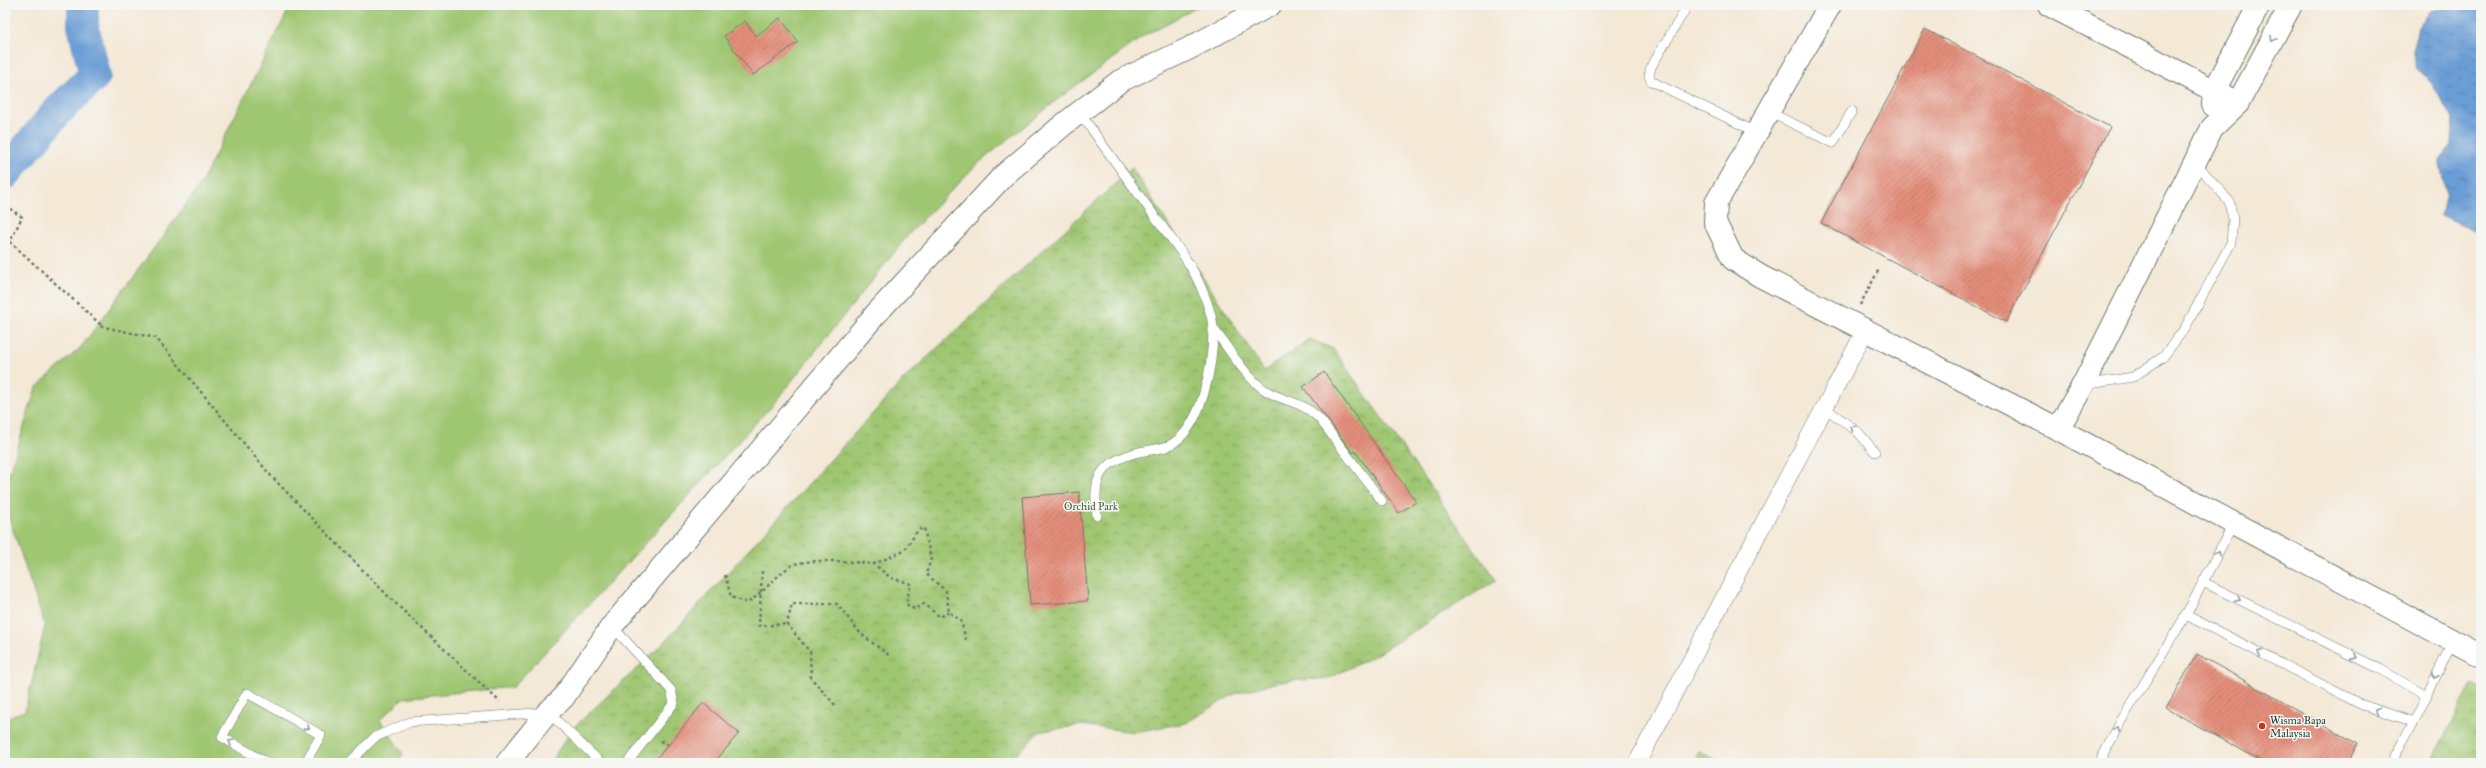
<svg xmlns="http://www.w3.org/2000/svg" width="2486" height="768" font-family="'IM FELL Great Primer',serif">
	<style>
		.grass { fill: #9fc671; stroke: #5f8252 }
		.park { fill: url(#park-crowns); stroke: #5f8252 }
		.water { fill: url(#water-ripples); stroke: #446d84 }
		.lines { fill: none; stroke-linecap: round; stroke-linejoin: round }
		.river { stroke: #6a9dd5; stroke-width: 32 }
		.building { fill: url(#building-hatch) }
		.service-casing { stroke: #6a796d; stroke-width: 10 }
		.minor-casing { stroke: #6a796d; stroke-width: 18 }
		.tertiary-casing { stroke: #6a796d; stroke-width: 24 }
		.path { stroke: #6a796d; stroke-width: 2.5; stroke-dasharray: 3 3; stroke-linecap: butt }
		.service { stroke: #fff; stroke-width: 9 }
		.minor { stroke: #fff; stroke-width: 17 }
		.tertiary { stroke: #fff; stroke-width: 22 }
		.oneway { stroke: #8f9e9a }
		.poi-dot { fill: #c8321e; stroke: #f6f6f2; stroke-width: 1.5 }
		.labels { text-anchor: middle; stroke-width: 3; stroke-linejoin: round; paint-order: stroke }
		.park-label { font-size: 11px; fill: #3f5f43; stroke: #f6f6f2 }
		.poi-label { font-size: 11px; fill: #1f3d34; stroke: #f6f6f2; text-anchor: start }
	</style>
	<defs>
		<pattern id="park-crowns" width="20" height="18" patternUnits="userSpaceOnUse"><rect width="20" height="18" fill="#9fc671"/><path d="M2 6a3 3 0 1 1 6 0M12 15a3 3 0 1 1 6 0" fill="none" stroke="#81a25e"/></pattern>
		<pattern id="water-ripples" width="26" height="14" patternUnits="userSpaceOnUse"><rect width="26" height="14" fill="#6a9dd5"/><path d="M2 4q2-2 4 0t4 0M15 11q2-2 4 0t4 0" fill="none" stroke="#5781ae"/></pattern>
		<pattern id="building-hatch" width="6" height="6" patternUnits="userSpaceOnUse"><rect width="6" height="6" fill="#e48e7a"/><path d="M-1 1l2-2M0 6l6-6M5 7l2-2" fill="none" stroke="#b87565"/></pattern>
	</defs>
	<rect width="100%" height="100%" fill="#f6f6f2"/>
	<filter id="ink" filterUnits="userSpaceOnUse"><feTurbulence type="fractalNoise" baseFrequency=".025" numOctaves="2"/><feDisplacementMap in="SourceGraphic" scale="8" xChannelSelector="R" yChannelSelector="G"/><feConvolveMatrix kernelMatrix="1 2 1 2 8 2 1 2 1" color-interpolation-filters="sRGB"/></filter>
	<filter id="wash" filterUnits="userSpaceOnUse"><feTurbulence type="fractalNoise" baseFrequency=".012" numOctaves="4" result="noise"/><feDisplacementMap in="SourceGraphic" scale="16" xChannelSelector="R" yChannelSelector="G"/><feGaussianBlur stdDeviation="0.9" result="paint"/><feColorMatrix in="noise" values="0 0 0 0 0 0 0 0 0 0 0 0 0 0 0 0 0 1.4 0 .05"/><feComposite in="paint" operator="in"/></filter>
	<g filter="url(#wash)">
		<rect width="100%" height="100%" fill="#f4e8d6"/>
		<g class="grass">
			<polygon points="291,5 1201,5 1145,35 1062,96 975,166 909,234 775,402 513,687 403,698 380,720 403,754 397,763 5,763 5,718 25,711 45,626 5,506 5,487 36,388 82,346 199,187"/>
			<polygon points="1699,751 1723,763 1693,763"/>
		</g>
		<g class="park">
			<polygon points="1132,168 1264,371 1310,339 1333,349 1496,580 1374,656 1329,678 1278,682 1234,694 1186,723 1134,732 1081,725 1038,732 1009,763 550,763 572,729 662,645 906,377"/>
			<polygon points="2472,684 2481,688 2481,763 2430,763"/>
		</g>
		<polygon class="water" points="2446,5 2481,6 2481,234 2441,216 2446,192 2440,163 2451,144 2452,119 2433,85 2417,69 2412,50 2418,28 2431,10"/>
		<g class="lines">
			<polyline class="river" points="5,174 57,112 95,75 83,26 83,5"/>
		</g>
		<g id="blocks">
			<g class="building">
				<polygon points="780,18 798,42 753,75 724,36 745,21 756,36"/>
				<polygon points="1925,29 2110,127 2006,322 1821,223"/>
				<polygon points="1324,372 1416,502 1399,513 1355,451 1353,453 1303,387"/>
				<polygon points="1079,492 1088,601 1030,605 1022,497"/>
				<polygon points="2197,654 2358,744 2347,763 2265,763 2166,708"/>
				<polygon points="703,703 739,733 714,763 653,763"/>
			</g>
		</g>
	</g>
	<g filter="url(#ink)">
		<use href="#blocks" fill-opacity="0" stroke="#6a796d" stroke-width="1"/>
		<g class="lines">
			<g class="service-casing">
				<g id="service">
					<polyline points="1688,5 1651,67 1649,76 1651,81 1756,132"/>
					<polyline points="1769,112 1833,143 1852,111"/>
					<path d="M1080,113c25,35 50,70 76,105 17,23 37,47 47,74 4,10 10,26 10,37 0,34 -10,101 -45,117 -10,4 -22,4 -33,7 -38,11 -42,27 -38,63"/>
					<path d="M1213,328c14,18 33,50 52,62 18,12 35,10 54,28l63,83"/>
					<polyline points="2084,385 2133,377 2163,357 2185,328 2231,243 2233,219 2229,201 2195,162"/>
					<polyline points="1825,408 1858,432 1875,452"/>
					<polyline points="2203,582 2380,669 2426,696"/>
					<polyline points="2186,615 2360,704 2414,722"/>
					<polyline points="612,626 671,690 674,703 627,763"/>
					<polyline points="267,763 222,737 247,693 321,735 305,763"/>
					<polyline points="349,763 375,737 410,722 548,712 601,763"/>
					<polyline points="2099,763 2121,721 2186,615 2233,524"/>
					<polyline points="2391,763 2414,722 2453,641"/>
				</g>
			</g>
			<g class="minor-casing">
				<polyline id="minor" points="1637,763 1865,331"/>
			</g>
			<g class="tertiary-casing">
				<g id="tertiary">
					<polyline points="1830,5 1716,203 1715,222 1733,259 1760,276 2058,429 2481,656"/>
					<polyline points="2049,5 2238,103"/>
					<polyline points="2213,105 2214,91 2259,5"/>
					<polyline points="2058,429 2083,385 2212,128 2238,103 2291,5"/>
					<polyline points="507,763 548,712 563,698 612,626 875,315 1003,176 1063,125 1120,81 1188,49 1270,5"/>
				</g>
			</g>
			<g class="path">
				<polyline points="5,205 22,217 10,242 100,324 99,326 156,338 272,477 391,599 500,702"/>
				<polyline points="1860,305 1879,269"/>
				<polyline points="762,571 759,626 787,624"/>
				<path d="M725,575l6,22 16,6c16,-10 27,-25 42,-36 12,-10 69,-5 85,-3"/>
				<polyline points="949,612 940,617 924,604 914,609 906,604 911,584 891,578 874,564 904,551 918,530 924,528 931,559 926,574 946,591 949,612 961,621 966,640"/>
				<polyline points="835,705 811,678 810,652 787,624 792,604 837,604 861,634 890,656"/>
				<polyline points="660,741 668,745"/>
				<polyline points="2475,763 2481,745"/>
			</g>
			<use href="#service" class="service"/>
			<use href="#minor" class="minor"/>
			<use href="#tertiary" class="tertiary"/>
		</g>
		<defs><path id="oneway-chevron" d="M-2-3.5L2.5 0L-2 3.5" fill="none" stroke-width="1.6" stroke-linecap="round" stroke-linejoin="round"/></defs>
		<g class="oneway">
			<use href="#oneway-chevron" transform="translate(2273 39) rotate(118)"/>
			<use href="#oneway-chevron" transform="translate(1853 428) rotate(-145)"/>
			<use href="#oneway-chevron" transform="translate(2218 553) rotate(-62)"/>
			<use href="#oneway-chevron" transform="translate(2238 599) rotate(26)"/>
			<use href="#oneway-chevron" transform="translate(2260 653) rotate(-153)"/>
			<use href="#oneway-chevron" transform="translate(2355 657) rotate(26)"/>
			<use href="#oneway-chevron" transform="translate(2435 676) rotate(116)"/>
			<use href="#oneway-chevron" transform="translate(2377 710) rotate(-161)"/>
			<use href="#oneway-chevron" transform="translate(307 727) rotate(30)"/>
			<use href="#oneway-chevron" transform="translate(2117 729) rotate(-62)"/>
			<use href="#oneway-chevron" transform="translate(231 742) rotate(-150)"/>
		</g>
	</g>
	<circle class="poi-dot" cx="2262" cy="726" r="4"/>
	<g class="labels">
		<g class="park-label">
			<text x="1091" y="510">Orchid Park</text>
		</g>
		<g class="poi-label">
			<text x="2270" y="724">Wisma Bapa<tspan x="2270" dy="13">Malaysia</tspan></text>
		</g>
	</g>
	<rect width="2486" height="768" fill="none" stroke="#f6f6f2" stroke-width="20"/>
</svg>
